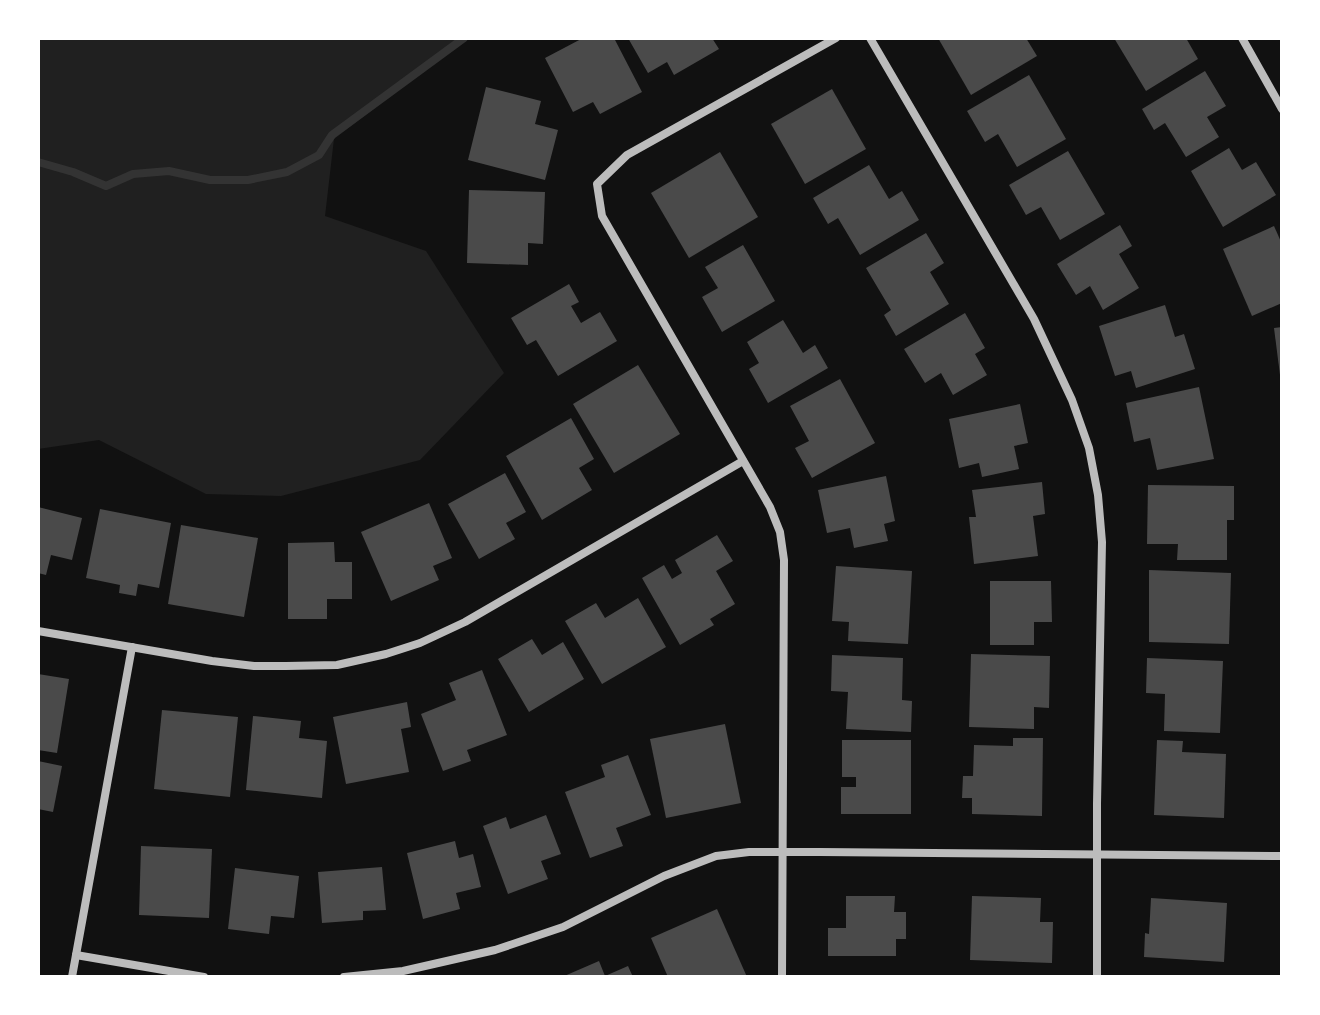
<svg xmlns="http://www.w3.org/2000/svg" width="1320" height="1015" font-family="'Roboto Serif',serif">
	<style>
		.green { fill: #202020 }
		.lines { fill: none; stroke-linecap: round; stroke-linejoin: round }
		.stream { stroke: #333; stroke-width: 8 }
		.building { fill: #4a4a4a }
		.minor { stroke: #bcbcbc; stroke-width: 8 }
	</style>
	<rect width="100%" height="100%" fill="#111"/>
	<polygon class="green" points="38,38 467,38 334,139 325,216 426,251 504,373 420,460 281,496 206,494 99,440 38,449"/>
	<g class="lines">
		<polyline class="stream" points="38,162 73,172 106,186 133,174 169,171 210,180 248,180 287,172 319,155 332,135 464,38"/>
	</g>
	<g class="building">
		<polygon points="583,38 614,38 642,92 600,114 593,102 573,112 545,58"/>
		<polygon points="628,38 712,38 719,49 674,75 667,62 648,73"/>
		<polygon points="938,38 1026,38 1037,56 971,95"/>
		<polygon points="1114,38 1186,38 1198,59 1146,91"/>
		<polygon points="1205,71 1226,106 1207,117 1219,137 1186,157 1165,123 1154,130 1142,109"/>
		<polygon points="1029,75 1066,139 1017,167 998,134 985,142 967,111"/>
		<polygon points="486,87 541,101 535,124 558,130 545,180 468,160"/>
		<polygon points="832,89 866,149 805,184 771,124"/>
		<polygon points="1229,148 1242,170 1256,162 1276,195 1223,227 1191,171"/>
		<polygon points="1068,151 1105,214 1060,240 1041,207 1026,215 1009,185"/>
		<polygon points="720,152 758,217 689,258 651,193"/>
		<polygon points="869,165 889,199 902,191 919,220 860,255 838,218 828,224 813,198"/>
		<polygon points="469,190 545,192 543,244 528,243 528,265 467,263"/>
		<polygon points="1120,225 1132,246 1119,254 1139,288 1103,310 1090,286 1076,295 1057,264"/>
		<polygon points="1274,226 1282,244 1282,303 1252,316 1223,249"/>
		<polygon points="926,233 944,263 930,272 949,304 896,336 884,315 891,310 866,268"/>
		<polygon points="743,245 775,301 722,332 702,297 718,288 705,267"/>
		<polygon points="569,284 579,302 571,306 581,323 600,312 617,341 558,376 536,340 527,345 511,318"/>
		<polygon points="1165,305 1175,337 1184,334 1195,369 1136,388 1131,371 1115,376 1099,326"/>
		<polygon points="965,313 985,348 975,354 987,375 953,395 941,373 925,383 904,349"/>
		<polygon points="783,320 803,353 815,345 828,368 768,403 749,369 759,363 747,342"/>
		<polygon points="1282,327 1282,374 1280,375 1274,328"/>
		<polygon points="638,365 680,434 614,473 573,404"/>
		<polygon points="840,379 875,443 812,478 795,448 809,441 790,406"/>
		<polygon points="1199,387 1214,459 1157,470 1150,438 1134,442 1126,403"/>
		<polygon points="1020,404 1028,443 1014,446 1019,469 982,477 979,463 959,468 949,419"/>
		<polygon points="571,418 594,459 579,468 592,490 542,520 506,456"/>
		<polygon points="505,473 526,512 506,523 515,539 479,559 448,504"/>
		<polygon points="886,476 895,521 884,524 888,541 854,548 850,528 827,533 818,490"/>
		<polygon points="1042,482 1045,514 1033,516 1038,556 974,564 969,517 976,517 972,490"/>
		<polygon points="1148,485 1234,486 1234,520 1227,520 1227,560 1177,560 1178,544 1147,544"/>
		<polygon points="429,503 452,558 433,566 439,580 391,601 361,532"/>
		<polygon points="38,507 82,518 72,560 51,555 46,575 38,573"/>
		<polygon points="100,509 171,523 159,588 138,584 136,596 119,593 120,585 86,578"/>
		<polygon points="181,525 258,538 244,617 168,604"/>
		<polygon points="717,535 733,561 716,571 735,604 710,619 714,625 680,645 642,578 664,565 672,579 682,573 675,560"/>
		<polygon points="334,542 335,562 352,562 352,599 327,599 327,619 288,619 288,543"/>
		<polygon points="836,566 912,571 908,644 848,641 849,622 832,621"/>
		<polygon points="1149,570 1231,573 1229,644 1149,642"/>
		<polygon points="990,581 1051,581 1052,622 1034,622 1034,645 990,645"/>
		<polygon points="638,598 666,647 602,684 565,621 596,603 605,618"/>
		<polygon points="532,639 542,655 563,642 584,679 529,712 498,659"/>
		<polygon points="971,654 1050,656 1049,708 1034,707 1034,729 969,727"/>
		<polygon points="832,655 903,658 902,700 912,701 911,732 846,729 848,692 831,691"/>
		<polygon points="1147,658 1223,661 1220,733 1164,731 1165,694 1146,693"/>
		<polygon points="482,670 507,735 467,750 471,761 443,771 421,714 456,700 449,683"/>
		<polygon points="38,674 69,679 57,753 38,750"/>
		<polygon points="407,702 411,727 401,729 409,772 346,784 333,717"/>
		<polygon points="162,710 238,717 230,797 154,789"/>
		<polygon points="253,716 301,721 299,738 327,741 322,798 246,790"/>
		<polygon points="725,724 741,803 666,818 650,739"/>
		<polygon points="1013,738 1043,738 1042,816 972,814 972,798 962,798 963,776 973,776 974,745 1013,746"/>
		<polygon points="842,740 911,740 911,814 841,814 841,787 856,787 856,777 842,777"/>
		<polygon points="1157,740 1183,741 1182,752 1226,754 1224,818 1154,815"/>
		<polygon points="628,755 651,815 616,828 623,846 590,858 565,792 605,777 601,765"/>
		<polygon points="38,761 62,766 53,812 38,809"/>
		<polygon points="546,815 561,854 541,861 548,879 508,894 483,826 506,817 510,829"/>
		<polygon points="455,841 459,858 473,854 481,887 456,893 460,909 423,919 407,853"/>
		<polygon points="141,846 212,849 209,918 139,915"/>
		<polygon points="382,867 386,910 363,911 363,920 322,923 318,872"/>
		<polygon points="235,868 299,876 294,918 271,916 269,934 228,929"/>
		<polygon points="846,896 895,896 894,912 906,912 906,939 896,939 896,956 828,956 828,928 846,928"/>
		<polygon points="972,896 1041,898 1040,922 1053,922 1052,963 970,960"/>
		<polygon points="1151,898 1227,903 1224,962 1144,957 1145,933 1149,934"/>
		<polygon points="717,909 747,977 668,977 651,938"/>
		<polygon points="599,961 605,976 628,966 633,977 562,977"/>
	</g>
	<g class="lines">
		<g class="minor">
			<polyline points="870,38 1034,319 1072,400 1089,448 1098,495 1102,542 1097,804 1097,977"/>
			<polyline points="1242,38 1282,109"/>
			<polyline points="38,631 212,661 254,666 286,666 337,665 386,654 420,643 465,622 743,461"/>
			<polyline points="76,955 204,977"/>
			<polyline points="72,977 132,647"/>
			<polyline points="344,977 403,971 495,950 563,927 664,876 716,856 749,852 820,852 1282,856"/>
			<polyline points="782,977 784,560 780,532 770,507 602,216 597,184 627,155 836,38"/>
		</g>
	</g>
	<rect width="1320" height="1015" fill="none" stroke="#ffffff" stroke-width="80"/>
</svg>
